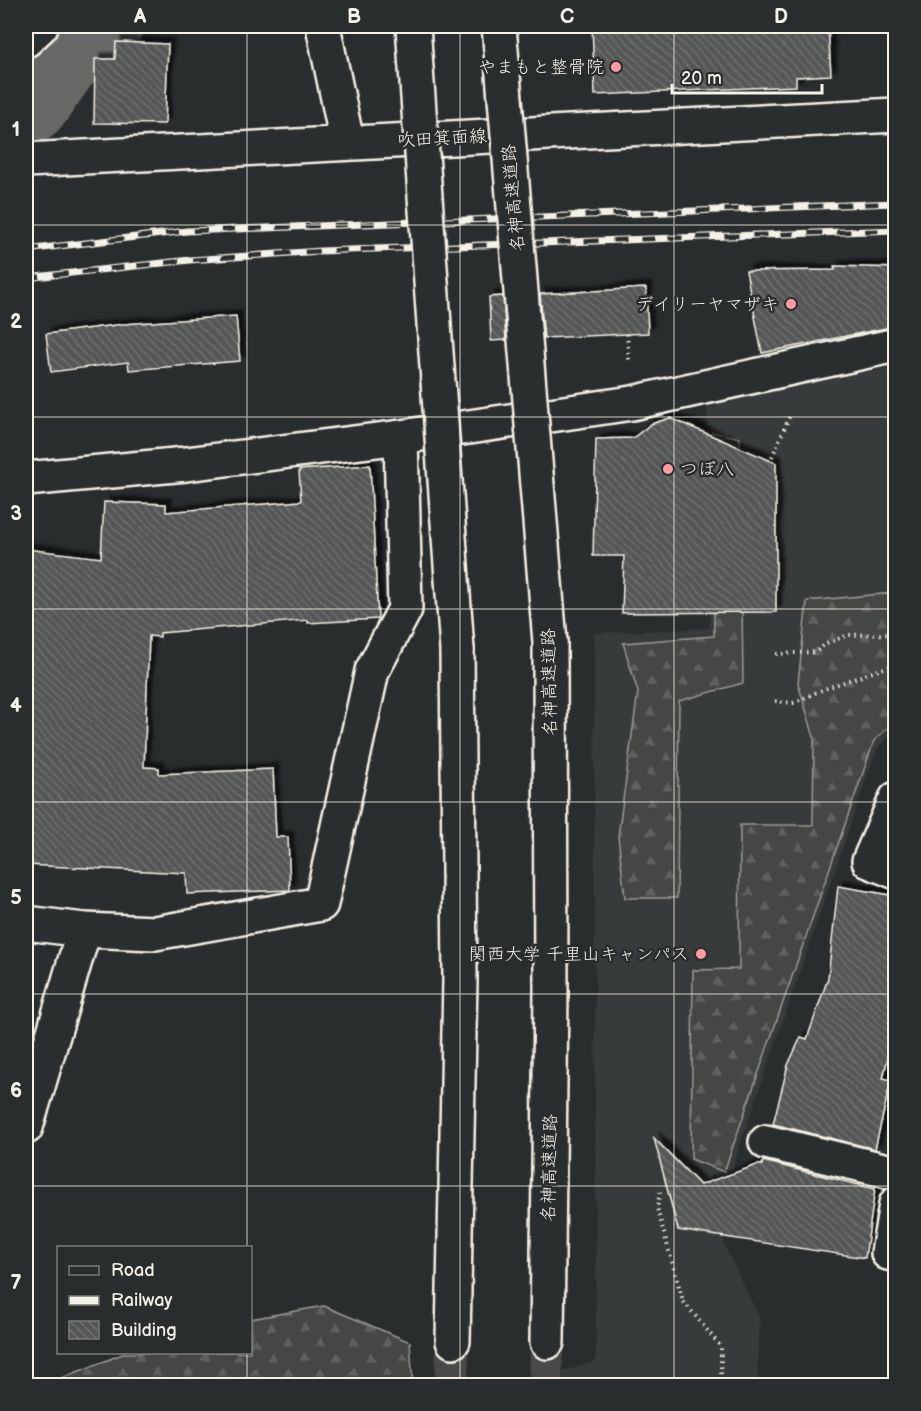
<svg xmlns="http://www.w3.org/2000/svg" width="921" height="1411" font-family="'Balsamiq Sans','Klee One',sans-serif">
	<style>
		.built { fill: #373a3a }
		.forest { fill: url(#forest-firs); stroke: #9c9c96; stroke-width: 1.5 }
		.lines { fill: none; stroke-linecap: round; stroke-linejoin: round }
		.river { stroke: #676866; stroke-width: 90 }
		.building { fill: url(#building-back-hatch); stroke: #f4f1e8; stroke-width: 1.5; filter: url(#shadow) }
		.motorway-tunnel { stroke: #484a4a; stroke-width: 33; stroke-dasharray: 33 16; stroke-linecap: butt }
		.minor-casing { stroke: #f4f1e8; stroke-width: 38 }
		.tertiary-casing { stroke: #f4f1e8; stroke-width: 38 }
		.secondary-casing { stroke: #f4f1e8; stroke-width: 38 }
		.motorway-casing { stroke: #f4f1e8; stroke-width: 38 }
		.path { stroke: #f4f1e8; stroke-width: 4; stroke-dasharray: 1.5 4.5; stroke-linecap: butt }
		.minor { stroke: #2a2d2e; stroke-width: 33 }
		.tertiary { stroke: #2a2d2e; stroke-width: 33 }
		.secondary { stroke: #2a2d2e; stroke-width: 33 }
		.motorway { stroke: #2a2d2e; stroke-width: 33 }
		.rail-casing { stroke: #f4f1e8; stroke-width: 7 }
		.rail { stroke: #2a2d2e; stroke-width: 4.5; stroke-dasharray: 14; stroke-linecap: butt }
		.motorway-bridge-casing { stroke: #f4f1e8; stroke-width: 38; stroke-linecap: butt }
		.motorway-bridge { stroke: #2a2d2e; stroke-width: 33 }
		.grid { fill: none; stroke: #f4f1e8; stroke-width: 1.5; stroke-opacity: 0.55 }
		.poi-dot { fill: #ff9aa2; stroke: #2a2d2e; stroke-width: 2 }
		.labels { text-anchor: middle; stroke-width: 5; stroke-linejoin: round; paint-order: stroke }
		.poi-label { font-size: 18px; fill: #f4f1e8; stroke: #2a2d2e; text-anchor: end }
		.street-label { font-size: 18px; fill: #f4f1e8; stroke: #2a2d2e }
		.neatline { fill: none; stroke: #f4f1e8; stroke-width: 2 }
		.grid-label { font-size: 20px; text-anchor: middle; font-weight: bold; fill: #f4f1e8 }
	</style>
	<defs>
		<pattern id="forest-firs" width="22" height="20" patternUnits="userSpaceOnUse" patternTransform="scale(1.5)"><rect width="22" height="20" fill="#444645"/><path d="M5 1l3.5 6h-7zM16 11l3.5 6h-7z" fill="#606160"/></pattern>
		<pattern id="building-back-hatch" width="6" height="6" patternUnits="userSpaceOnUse" patternTransform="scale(1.5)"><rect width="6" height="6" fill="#555756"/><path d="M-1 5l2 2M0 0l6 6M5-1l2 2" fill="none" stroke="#6e706e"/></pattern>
		<filter id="shadow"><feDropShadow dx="5.5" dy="-5.5" stdDeviation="1.5" flood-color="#0009"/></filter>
	</defs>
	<rect width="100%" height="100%" fill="#2a2d2e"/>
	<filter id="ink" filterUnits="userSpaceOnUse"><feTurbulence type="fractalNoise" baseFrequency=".0167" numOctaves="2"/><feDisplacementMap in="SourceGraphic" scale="12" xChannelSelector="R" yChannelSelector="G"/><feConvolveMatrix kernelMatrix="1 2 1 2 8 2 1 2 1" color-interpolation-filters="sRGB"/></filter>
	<g filter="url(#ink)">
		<polygon class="built" points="893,367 896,398 895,731 877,748 735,1160 723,1243 760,1319 757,1385 518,1386 596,1361 594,633 710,628 707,401"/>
		<g class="forest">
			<polygon points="712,432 740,438 743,683 679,701 677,898 625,898 618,836 638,692 623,643 714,636"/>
			<polygon points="895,560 895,721 874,741 724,1172 691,1159 693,970 739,969 740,825 813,825 814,737 798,683 807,601 893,593"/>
			<polygon points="324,1306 410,1342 413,1385 44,1385 125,1353 250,1352 251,1319"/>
		</g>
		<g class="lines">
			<polyline class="river" points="26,100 58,54 97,26"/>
		</g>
		<g class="building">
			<polygon points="592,26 828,26 831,75 796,77 796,86 595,95"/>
			<polygon points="116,42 168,44 165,124 94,123 95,59 115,59"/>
			<polygon points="834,266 896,268 896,326 762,353 746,271 835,270"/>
			<polygon points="646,288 648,333 544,338 540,294"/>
			<polygon points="503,296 506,340 491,341 489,297"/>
			<polygon points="236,316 240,361 129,370 128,362 51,372 46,334 124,324"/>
			<polygon points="670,418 776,463 776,612 622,613 624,556 593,556 596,439 633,438 651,424"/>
			<polygon points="370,465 378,619 308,623 308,620 160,633 160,637 149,636 144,767 159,768 159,774 273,769 276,837 288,837 290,890 187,894 186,873 26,865 26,549 101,558 104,502 166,504 166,512 301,501 299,470"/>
			<polygon points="838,886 896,896 896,1025 883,1078 891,1080 875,1149 773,1124 788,1065 801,1037 807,1039 828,978"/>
			<polygon points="654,1138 700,1185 757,1165 762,1165 763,1161 875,1189 865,1258 678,1230"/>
		</g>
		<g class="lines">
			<g class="motorway-tunnel">
				<polyline points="451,1386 453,1341"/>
				<polyline points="545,1386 547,1342"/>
			</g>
			<g class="minor-casing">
				<g id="minor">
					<polyline points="26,40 41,26"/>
					<polyline points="26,479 186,464 401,437 632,403 896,345"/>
					<polyline points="896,799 869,861 896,872"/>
					<polyline points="26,923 84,930"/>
					<polyline points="26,1127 84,930 155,933 321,904 372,671 405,609 401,437"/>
					<polyline points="766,1142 896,1173"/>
					<polyline points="896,1204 888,1253 896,1255"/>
				</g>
			</g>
			<g class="tertiary-casing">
				<polyline id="tertiary" points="323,26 347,142"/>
			</g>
			<g class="secondary-casing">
				<polyline id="secondary" points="26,160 896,115"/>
			</g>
			<g class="motorway-casing">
				<g id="motorway">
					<polyline points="453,1341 460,979 457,650"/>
					<polyline points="547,1342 551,991 550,642"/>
				</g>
			</g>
			<g class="path">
				<polyline points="627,334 629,360"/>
				<polyline points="772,457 791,413"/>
				<polyline points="776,654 816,652 827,643 849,635 896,634"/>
				<polyline points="775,701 793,703 824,689 896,664"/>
				<polyline points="660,1192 657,1208 683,1301 721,1347 721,1386"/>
			</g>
			<use href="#minor" class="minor"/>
			<use href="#tertiary" class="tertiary"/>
			<use href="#secondary" class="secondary"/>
			<use href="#motorway" class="motorway"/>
			<g class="rail-casing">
				<g id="rail">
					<polyline points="26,250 187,231 896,203"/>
					<polyline points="26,278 190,260 321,251 896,230"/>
				</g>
			</g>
			<use href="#rail" class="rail"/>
			<g class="motorway-bridge-casing">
				<g id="motorway-bridge">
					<polyline points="413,26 457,650"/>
					<polyline points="499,26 550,642"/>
				</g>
			</g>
			<use href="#motorway-bridge" class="motorway-bridge"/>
		</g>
	</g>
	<path class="grid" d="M247,26v1222M460,26v1360M674,26v1360M26,225h870M26,417h870M26,609h870M26,802h870M26,994h870M26,1186h870M247,1352v34"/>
	<g class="poi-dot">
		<circle cx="616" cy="67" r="6"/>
		<circle cx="791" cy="304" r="6"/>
		<circle cx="668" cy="469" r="6"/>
		<circle cx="701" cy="954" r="6"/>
	</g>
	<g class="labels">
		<g class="poi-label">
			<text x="604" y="73">やまもと整骨院</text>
			<text x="779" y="310">デイリーヤマザキ</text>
			<text x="680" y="475" text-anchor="start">つぼ八</text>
			<text x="689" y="960">関西大学 千里山キャンパス</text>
		</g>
		<g class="street-label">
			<text transform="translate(442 138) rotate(-3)" y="6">吹田箕面線</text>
			<text transform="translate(513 198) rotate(-95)" y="6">名神高速道路</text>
			<text transform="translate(549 682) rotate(-91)" y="6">名神高速道路</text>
			<text transform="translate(549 1168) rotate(-89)" y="6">名神高速道路</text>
		</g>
	</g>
	<rect width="921" height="1411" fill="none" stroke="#2a2d2e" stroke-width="66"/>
	<rect x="57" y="1246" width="195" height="108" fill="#2a2d2e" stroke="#7b7b78" stroke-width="1.5"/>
	<rect x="69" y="1266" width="30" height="9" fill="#2a2d2e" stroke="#7b7b78" stroke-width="1.5"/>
	<text x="111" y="1276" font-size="18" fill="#f4f1e8">Road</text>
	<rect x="69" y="1296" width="30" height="9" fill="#f4f1e8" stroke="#7b7b78" stroke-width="1.5"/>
	<text x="111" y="1306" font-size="18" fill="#f4f1e8">Railway</text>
	<rect x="69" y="1321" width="30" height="18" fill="url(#building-back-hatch)" stroke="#7b7b78" stroke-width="1.5"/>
	<text x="111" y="1336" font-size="18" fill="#f4f1e8">Building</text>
	<path d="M672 84v9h150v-9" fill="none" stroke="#f4f1e8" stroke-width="3"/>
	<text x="681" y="84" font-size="18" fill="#f4f1e8" stroke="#2a2d2e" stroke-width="4.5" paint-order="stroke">20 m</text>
	<rect x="33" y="33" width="855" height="1345" class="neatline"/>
	<g class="grid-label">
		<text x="140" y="23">A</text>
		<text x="354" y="23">B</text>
		<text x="567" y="23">C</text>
		<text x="781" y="23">D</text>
		<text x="16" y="136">1</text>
		<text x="16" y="328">2</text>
		<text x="16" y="520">3</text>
		<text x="16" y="712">4</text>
		<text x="16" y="904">5</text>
		<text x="16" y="1097">6</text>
		<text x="16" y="1289">7</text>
	</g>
</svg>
